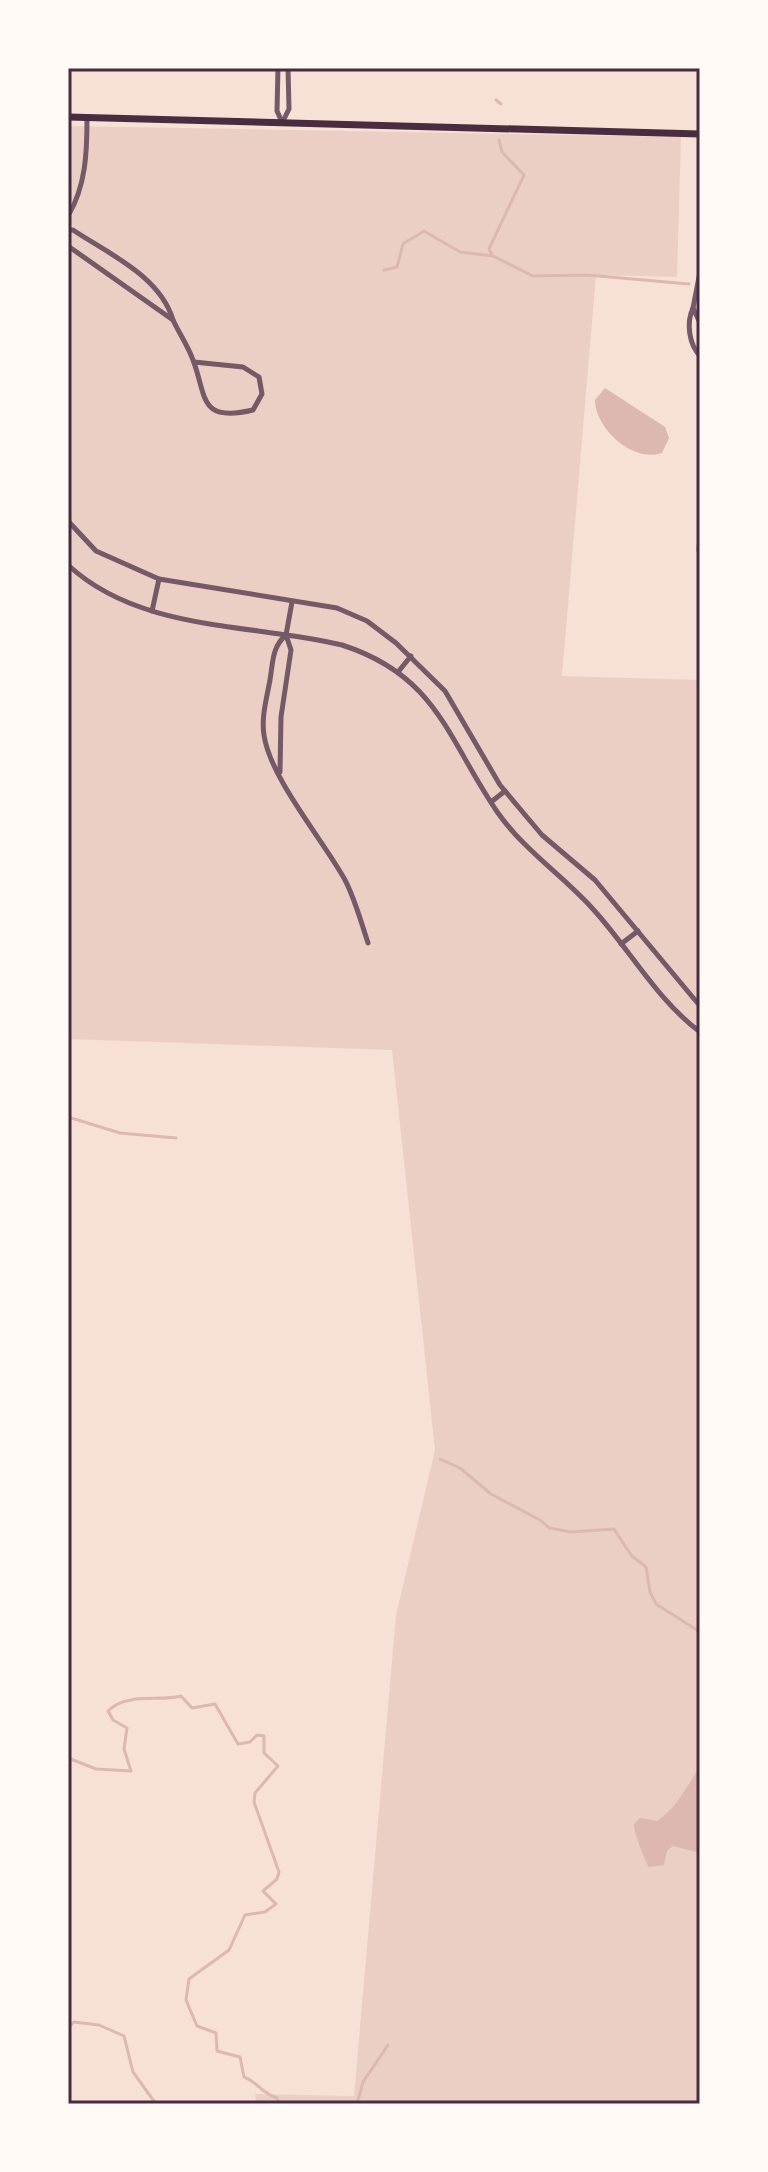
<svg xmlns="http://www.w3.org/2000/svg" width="768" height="2172" font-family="'Work Sans',sans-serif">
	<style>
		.green { fill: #ebcfc5 }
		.water { fill: #dcb8b0 }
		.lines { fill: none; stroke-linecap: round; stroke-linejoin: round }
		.stream { stroke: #dcb8b0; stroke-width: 3 }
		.minor { stroke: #755966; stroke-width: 5 }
		.secondary { stroke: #4a2c40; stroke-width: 7 }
		.neatline { fill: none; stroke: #4a2c40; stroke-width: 3 }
	</style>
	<rect width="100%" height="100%" fill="#f7e1d7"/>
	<polygon class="green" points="68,126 681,137 677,277 596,275 562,676 700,680 700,2104 256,2104 255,2094 354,2096 396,1615 435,1450 392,1050 68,1039"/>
	<g class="water">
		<path d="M605,388l60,39 4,11 -7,15c-30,10 -67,-25 -67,-53z"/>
		<path d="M700,1767v86l-27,-7 -6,5 -3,14 -15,2c-4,-6 -16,-36 -15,-43l6,-6 17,3c20,-13 30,-36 43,-54z"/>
	</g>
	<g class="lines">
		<g class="stream">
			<polyline points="496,100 501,104"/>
			<polyline points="493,256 489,249 524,175 502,152 499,140"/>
			<polyline points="384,270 397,267 403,244 424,231 460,252 493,256 533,276 587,275 689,284"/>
			<polyline points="68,1117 120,1133 176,1138"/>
			<polyline points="440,1459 460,1468 491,1494 540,1520 549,1528 571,1532 614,1529 631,1555 646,1567 650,1592 656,1604 700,1632"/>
			<path d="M68,1758l28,11 35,2 -7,-22 3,-21 -14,-8 -5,-9c19,-19 50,-9 73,-15l11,12 23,-4 23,40 12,-2 7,-7 7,1v17l14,13 -23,27 -1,9 25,70 -2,7 -14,12 13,13 -11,8 -20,3 -16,35 -40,29 -3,21 11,26 19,7 1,18 23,6 4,20c14,5 18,17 33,21l2,6"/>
			<polyline points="68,2028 74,2022 99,2025 124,2036 133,2072 156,2104"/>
			<polyline points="357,2104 363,2082 388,2045"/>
		</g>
		<g class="minor">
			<polyline points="278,68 277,111 282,122"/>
			<polyline points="282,123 289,109 288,68"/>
			<path d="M68,216c18,-30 19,-64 19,-98"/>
			<path d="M68,230h5c36,24 87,46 100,90l-105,-74"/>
			<polyline points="700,257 700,272"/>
			<polyline points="693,308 700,272"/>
			<path d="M173,320c6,13 15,26 20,40 14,36 5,63 60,50l9,-16 -3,-17 -16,-10 -49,-5"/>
			<path d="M700,323l-7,-15c-7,15 -4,36 7,48"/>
			<polyline points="68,521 96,551 159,579 337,608 367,621 396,643 445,691 500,785 542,835 595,880 700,1006"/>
			<polyline points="699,550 700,535"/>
			<path d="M68,565c72,67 183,58 274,80 96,31 105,94 156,168 26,37 64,62 94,95 37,40 64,91 108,124"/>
			<polyline points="152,611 159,579"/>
			<polyline points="286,635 292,602"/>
			<polyline points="398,672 411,656"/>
			<path d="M280,772l1,-55 10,-67 -5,-15c-14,12 -13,27 -16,45 -3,17 -9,37 -6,55 6,43 59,105 81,145 10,19 16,42 23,63"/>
			<polyline points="491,802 505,791"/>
			<polyline points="621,944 638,931"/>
		</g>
		<polyline class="secondary" points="68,117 700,134"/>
	</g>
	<rect width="768" height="2172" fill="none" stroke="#fffaf5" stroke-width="140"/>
	<rect x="70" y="70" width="628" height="2032" class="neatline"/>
</svg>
